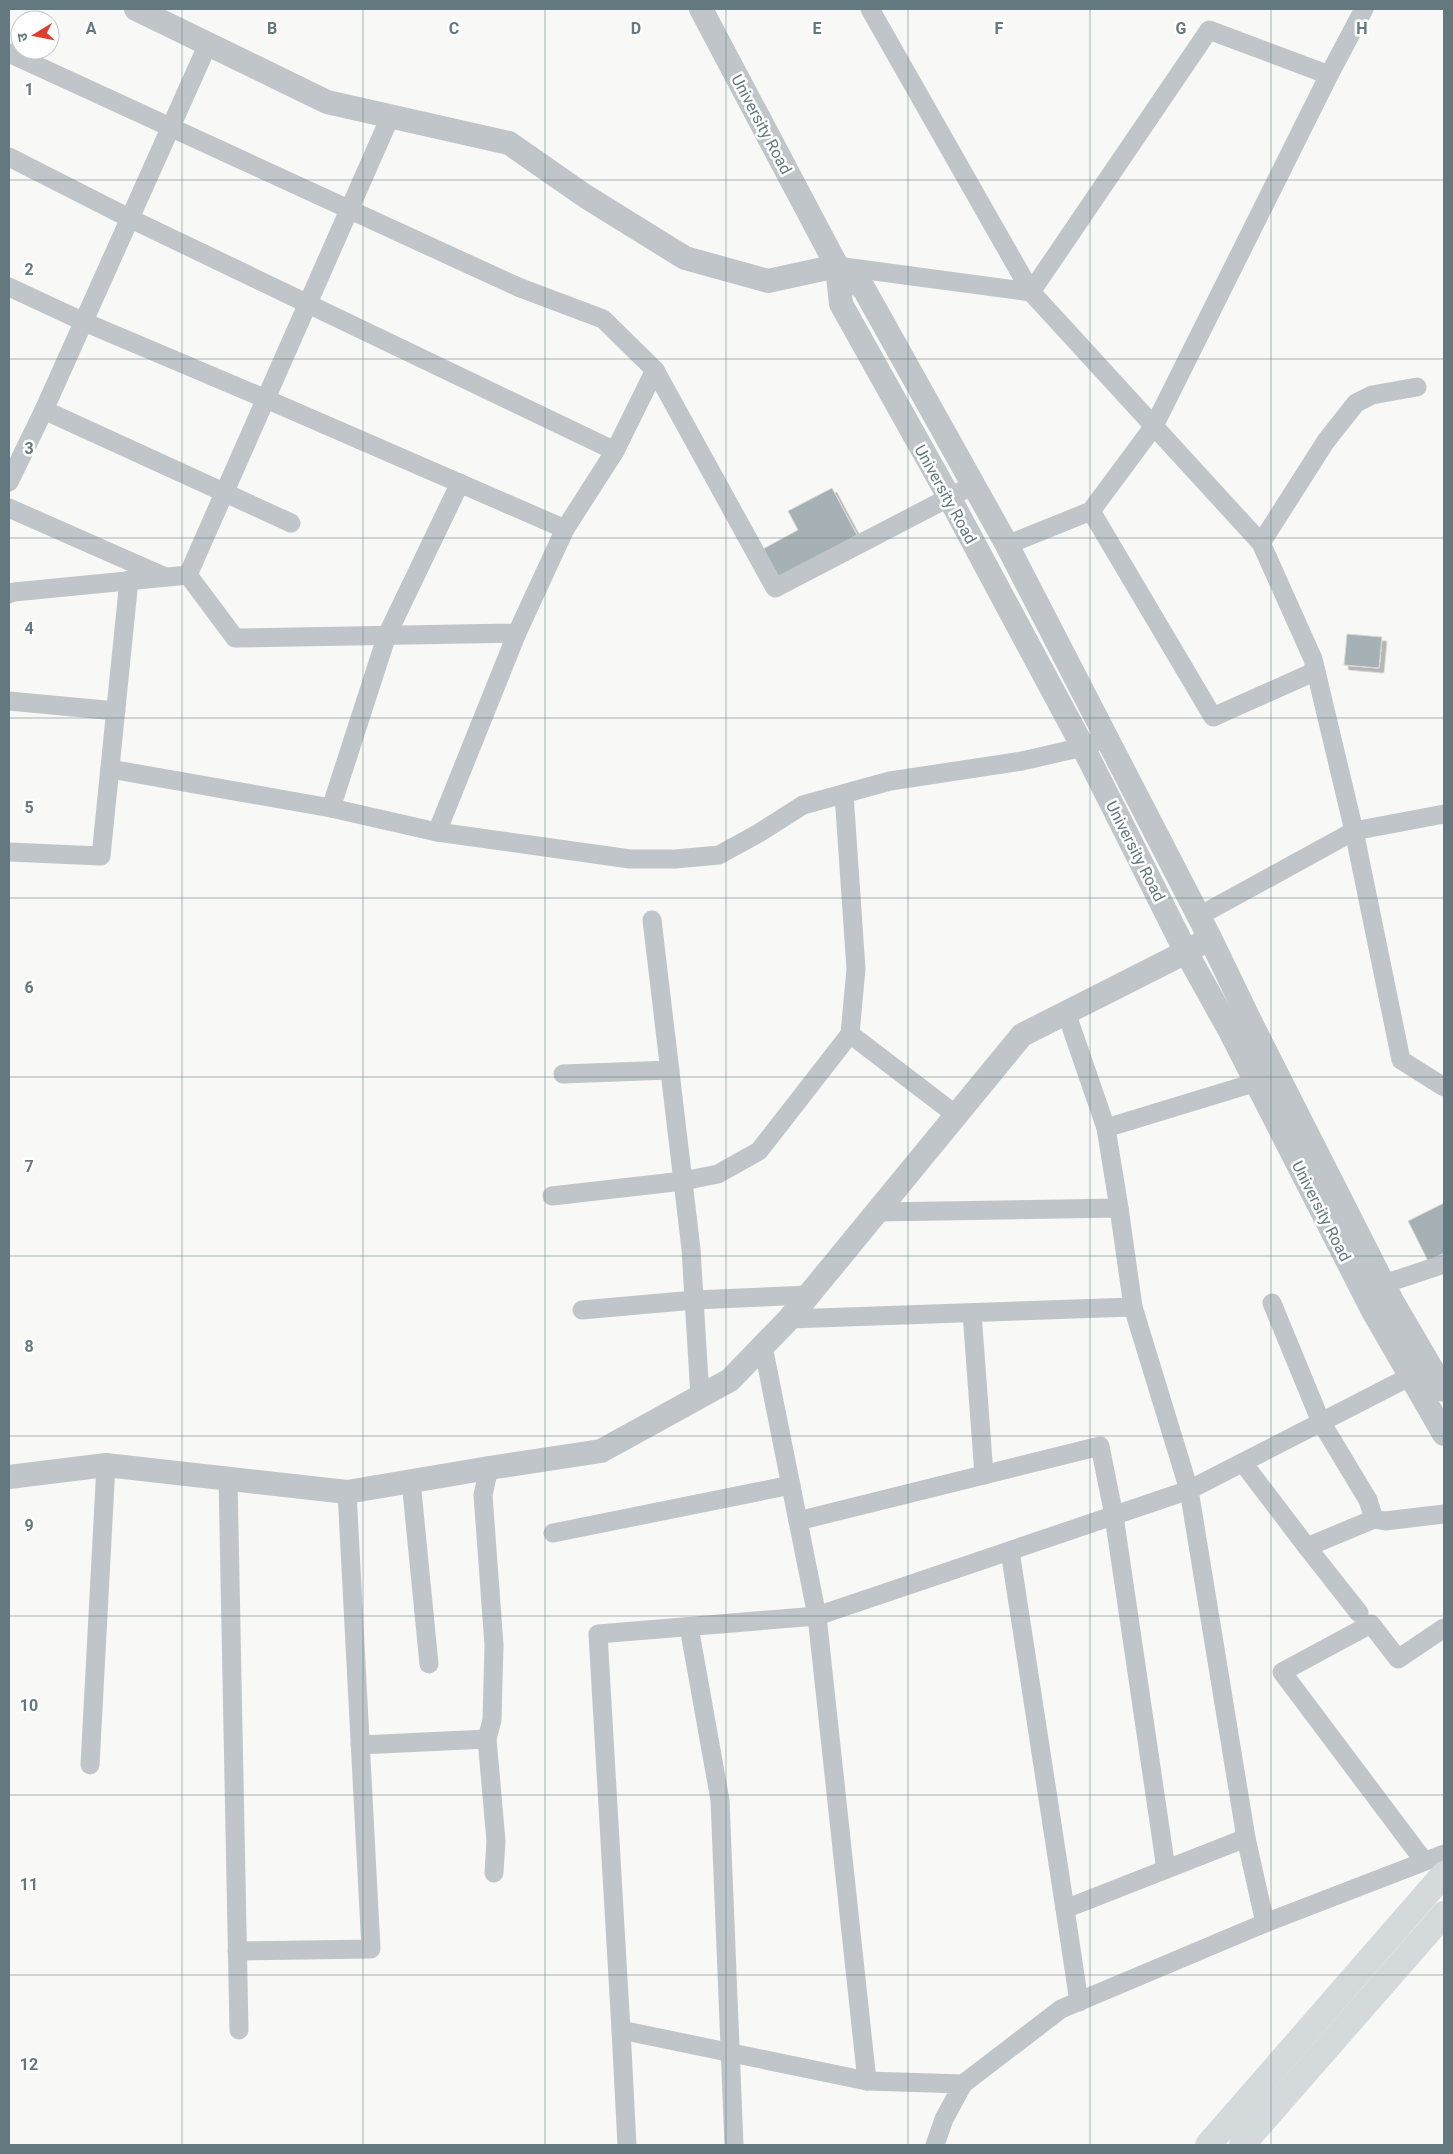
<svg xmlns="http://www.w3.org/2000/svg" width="1453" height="2154" font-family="Roboto,'Noto Sans Devanagari',sans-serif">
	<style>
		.building { fill: #a6b1b5; stroke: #dadad8; filter: url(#shadow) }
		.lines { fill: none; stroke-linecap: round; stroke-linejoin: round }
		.minor { stroke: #bfc5c8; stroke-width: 19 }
		.tertiary { stroke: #bfc5c8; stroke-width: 24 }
		.secondary { stroke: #d4d9dc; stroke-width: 26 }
		.grid { fill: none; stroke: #647880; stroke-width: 1; stroke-opacity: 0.55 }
		.labels { text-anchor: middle; stroke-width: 5; stroke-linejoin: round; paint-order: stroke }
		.street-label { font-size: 16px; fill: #647880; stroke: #fff }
		.grid-label { font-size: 16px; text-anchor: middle; font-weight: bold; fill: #647880; stroke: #fff; stroke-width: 5; stroke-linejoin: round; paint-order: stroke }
	</style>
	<defs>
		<filter id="shadow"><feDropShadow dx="4.5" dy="4.5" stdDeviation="0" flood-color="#0004"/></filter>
	</defs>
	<rect width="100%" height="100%" fill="#f8f8f6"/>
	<g class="building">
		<polygon points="832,488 857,535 776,579 761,550 798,530 788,511"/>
		<polygon points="1347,634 1382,637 1379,668 1344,665"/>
		<polygon points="1444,1203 1444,1253 1428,1261 1408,1221"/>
	</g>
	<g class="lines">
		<g class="minor">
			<polyline points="870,9 1031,292 1209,30 1329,75"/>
			<polyline points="9,53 518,287 603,319 655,370"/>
			<polyline points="9,157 129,218 615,451 565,529"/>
			<polyline points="837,266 1031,292 1261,543 1313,659 1354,831 1444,814"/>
			<polyline points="9,287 82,321 266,399 565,529 517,633 235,638 188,575"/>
			<polyline points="44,410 291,523"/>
			<polyline points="615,451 655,370 775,588 973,485"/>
			<polyline points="9,482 44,410 208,44"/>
			<polyline points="9,508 163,576"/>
			<polyline points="1091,511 1213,717 1316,671"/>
			<polyline points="1261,543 1326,441 1356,403 1372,395 1417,387"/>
			<polyline points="1007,545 1091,511 1154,426 1329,75 1364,9"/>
			<polyline points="9,594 14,592 188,575 391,115"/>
			<polyline points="9,701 116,711"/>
			<polyline points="110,769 331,808 437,832 517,633"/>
			<polyline points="331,808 387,635 460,483"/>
			<polyline points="437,832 630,859 675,859 719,855 759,833 803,805 890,781 1022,761 1083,747 1106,738"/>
			<polyline points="9,852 101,856 129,580"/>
			<polyline points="1199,916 1354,831 1401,1060 1444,1087"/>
			<polyline points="652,920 691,1249 700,1397"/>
			<polyline points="1066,1012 1106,1128 1119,1208"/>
			<polyline points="850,1034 956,1115"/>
			<polyline points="563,1074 670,1070"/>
			<polyline points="1106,1128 1257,1082"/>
			<polyline points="552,1196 683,1181 718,1174 759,1151 850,1034 856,969 844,794"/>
			<polyline points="1384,1284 1444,1264"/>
			<polyline points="1272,1303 1321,1422 1368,1500 1374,1519"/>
			<polyline points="582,1310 694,1300 809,1295"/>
			<polyline points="972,1313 984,1475"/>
			<polyline points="789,1319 1133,1307 1119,1208 877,1212"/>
			<polyline points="763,1346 817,1616 867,2081 621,2030 598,1634 817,1616 1189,1490 1411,1376"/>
			<polyline points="1243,1463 1307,1547 1359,1613"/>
			<polyline points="489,1468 483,1495 494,1645 492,1720 487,1739 496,1841 494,1873"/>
			<polyline points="228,1478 239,2030"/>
			<polyline points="411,1481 429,1664"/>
			<polyline points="798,1521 1100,1446 1114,1516 1166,1869"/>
			<polyline points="553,1533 791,1485"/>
			<polyline points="1307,1547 1374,1519 1385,1521 1444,1514"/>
			<polyline points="1010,1551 1065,1909 1246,1838 1189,1490 1133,1307"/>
			<polyline points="689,1627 720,1800 734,2145"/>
			<polyline points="360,1745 487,1739"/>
			<polyline points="90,1765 106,1465"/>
			<polyline points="1246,1838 1265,1923"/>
			<polyline points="1424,1861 1282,1672 1371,1624 1398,1659 1444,1628"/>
			<polyline points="1065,1909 1079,2002"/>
			<polyline points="237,1951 371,1949 347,1492"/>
			<polyline points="621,2030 627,2145"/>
			<polyline points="867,2081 963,2084 944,2119 935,2145"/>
			<polyline points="963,2084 1061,2009 1265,1923 1444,1854"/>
		</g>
		<g class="tertiary">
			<polyline points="136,9 327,102 509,143 585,196 685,258 768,281 837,266"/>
			<polyline points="701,9 837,266 864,289 1007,545 1210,938 1250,1021 1392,1301 1444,1390"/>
			<polyline points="837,266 841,304 949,497 1083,747 1186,952 1230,1031 1373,1311 1444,1434"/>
			<polyline points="9,1477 106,1465 347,1492 489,1468 601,1451 730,1380 789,1319 1022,1035 1186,952 1210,938"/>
		</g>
		<g class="secondary">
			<polyline points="1208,2145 1444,1874"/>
			<polyline points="1242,2145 1444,1914"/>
		</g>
	</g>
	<path class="grid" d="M182,9v2136M363,9v2136M545,9v2136M726,9v2136M908,9v2136M1090,9v2136M1271,9v2136M9,180h1435M9,359h1435M9,538h1435M9,718h1435M9,898h1435M9,1077h1435M9,1256h1435M9,1436h1435M9,1616h1435M9,1795h1435M9,1975h1435"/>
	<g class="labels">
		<g class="street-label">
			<text transform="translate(762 124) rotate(62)" y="6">University Road</text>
			<text transform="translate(946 494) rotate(61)" y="6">University Road</text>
			<text transform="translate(1136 851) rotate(63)" y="6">University Road</text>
			<text transform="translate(1322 1211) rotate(63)" y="6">University Road</text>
		</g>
	</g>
	<g class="grid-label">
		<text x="91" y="34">A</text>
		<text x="272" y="34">B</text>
		<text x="454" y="34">C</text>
		<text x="636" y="34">D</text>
		<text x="817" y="34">E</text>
		<text x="999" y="34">F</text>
		<text x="1181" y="34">G</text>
		<text x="1362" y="34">H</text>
		<text x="29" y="95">1</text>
		<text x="29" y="275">2</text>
		<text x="29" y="454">3</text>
		<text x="29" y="634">4</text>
		<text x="29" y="813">5</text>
		<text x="29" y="993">6</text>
		<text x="29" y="1172">7</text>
		<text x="29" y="1352">8</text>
		<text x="29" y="1531">9</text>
		<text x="29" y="1711">10</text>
		<text x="29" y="1890">11</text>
		<text x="29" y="2070">12</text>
	</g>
	<rect width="1453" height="2154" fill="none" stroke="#647880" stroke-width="20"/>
	<g transform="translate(35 35) rotate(260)"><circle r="24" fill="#ffffff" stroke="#c1c9cc"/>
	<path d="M0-4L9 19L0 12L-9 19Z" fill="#e23c2c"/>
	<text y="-8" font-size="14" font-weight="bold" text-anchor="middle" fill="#647880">उ</text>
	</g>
</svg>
